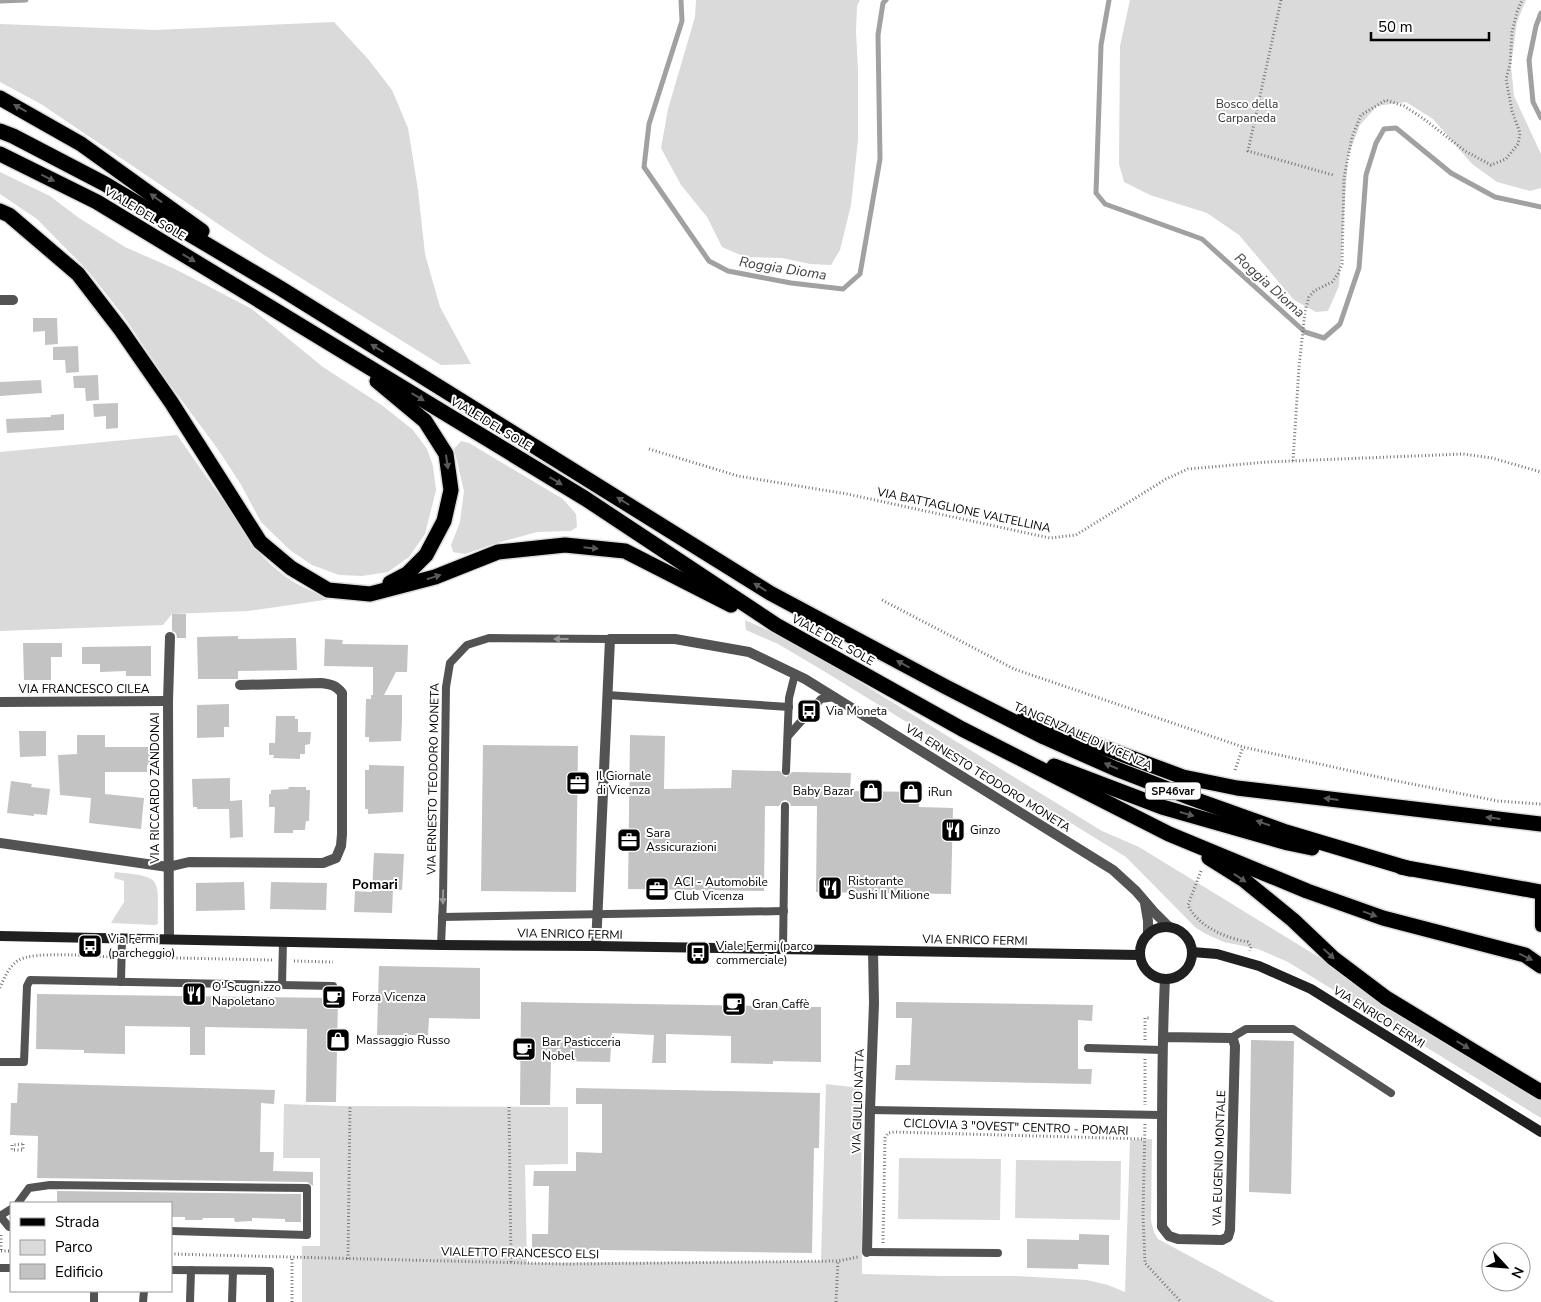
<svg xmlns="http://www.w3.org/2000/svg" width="1541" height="1302" font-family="'Nunito Sans',sans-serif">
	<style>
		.green { fill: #dadada }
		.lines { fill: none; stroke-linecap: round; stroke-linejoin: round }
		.stream { stroke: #a1a1a1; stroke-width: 5 }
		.building { fill: #c3c3c3 }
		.primary-casing { stroke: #dbdbdb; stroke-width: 15 }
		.highway-casing { stroke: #dbdbdb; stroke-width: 18 }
		.path { stroke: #757575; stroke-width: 3; stroke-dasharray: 1 2.5; stroke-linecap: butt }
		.lane { stroke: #535353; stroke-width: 8 }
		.street { stroke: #535353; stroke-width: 10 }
		.secondary { stroke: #202020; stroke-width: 10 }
		.primary { stroke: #000; stroke-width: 12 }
		.highway { stroke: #000; stroke-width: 15 }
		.oneway { fill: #595959 }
		.oneway2 { fill: #989898 }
		.labels { text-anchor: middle; stroke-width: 4; stroke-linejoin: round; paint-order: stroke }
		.shield { fill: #fff; stroke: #4c4c4c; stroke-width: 1 }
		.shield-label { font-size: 11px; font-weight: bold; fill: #000 }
		.park-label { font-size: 12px; fill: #313131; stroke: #fff }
		.street-label { font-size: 12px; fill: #000; stroke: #fff }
		.poi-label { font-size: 12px; fill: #000; stroke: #fff; text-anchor: start }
		.water-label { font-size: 14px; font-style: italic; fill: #424242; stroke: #fff }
		.neighbourhood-label { font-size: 14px; font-weight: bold; fill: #000; stroke: #fff }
	</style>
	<rect width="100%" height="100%" fill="#fff"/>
	<g class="green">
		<polygon points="696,0 860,0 857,6 856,32 858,69 858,140 851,205 840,250 831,265 810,264 782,258 745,257 722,247 707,217 681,185 661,148 668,109 695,17"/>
		<polygon points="1130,0 1526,0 1517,22 1511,66 1514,96 1541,154 1541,188 1530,191 1497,182 1472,164 1433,119 1406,102 1377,106 1360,125 1348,156 1339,286 1328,311 1316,312 1294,300 1239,235 1207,213 1150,195 1124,182 1119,164 1120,46"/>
		<polygon points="334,22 368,59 392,90 408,128 418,190 425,254 440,307 471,364 441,365 264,255 41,104 0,82 0,24 155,30"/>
		<polygon points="0,172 50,196 79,218 125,247 175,269 252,309 323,367 383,406 413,430 427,449 433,466 436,490 425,534 409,557 388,572 362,576 339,575 312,565 290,550 261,522 240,483 217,448 168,382 122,314 88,271 37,219 0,194"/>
		<path d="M177,435l86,122c22,22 39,31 68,42l-83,12 -76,3 -9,11 -163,6v-179z"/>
		<polygon points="461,441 469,443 563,499 576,514 577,527 571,531 537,532 497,543 465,554 453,552 451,545 460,522 464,491 454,449"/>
		<polygon points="745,620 796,643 1102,831 1139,847 1541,1093 1541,1118 1288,962 1258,949 1224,942 1206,934 1196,928 1126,857 822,670 778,644 746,630"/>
		<path d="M115,872c48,5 43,5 43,52l-3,1 -44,-2 13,-21v-21l-10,-3z"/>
		<polygon points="826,1084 861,1088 862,1274 943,1276 1017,1276 1087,1280 1108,1285 1125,1292 1130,1140 1152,1139 1151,1221 1154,1232 1158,1239 1275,1302 302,1302 302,1246 320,1246 320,1158 283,1158 284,1104 340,1106 568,1107 568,1164 525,1165 527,1263 821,1261"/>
		<polygon points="899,1158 1001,1159 1000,1220 898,1219"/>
		<polygon points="1016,1160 1121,1161 1120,1220 1015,1218"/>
	</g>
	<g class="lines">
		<g class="stream">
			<polyline points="681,0 682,21 649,124 644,167 709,261 728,271 791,283 843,289 860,274 880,159 878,35 883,3 886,0"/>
			<polyline points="1109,0 1101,45 1096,193 1105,204 1202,239 1305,332 1324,338 1340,324 1359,268 1366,175 1376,143 1384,129 1396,128 1451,173 1495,197 1541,207"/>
			<polyline points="0,1 26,0"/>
			<polyline points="1541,13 1536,26 1529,60 1533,102 1541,118"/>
		</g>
	</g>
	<g class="building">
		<polygon points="33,318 57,318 58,344 45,345 45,331 33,332"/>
		<polygon points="78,346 79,372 66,373 65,360 53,360 53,347"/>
		<polygon points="98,375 99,400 86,401 85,388 74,388 73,376"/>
		<polygon points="41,380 42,393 0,396 0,382"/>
		<polygon points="118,403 118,428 106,429 106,416 94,417 93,404"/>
		<polygon points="64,414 64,430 7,433 6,419 51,417 51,415"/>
		<polygon points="172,614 186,614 186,638 177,638 176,633 172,631"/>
		<polygon points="238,636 238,639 296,638 297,670 238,671 238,679 198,679 197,637"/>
		<polygon points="325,639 343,640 342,644 408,645 407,672 396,672 384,695 402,695 402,721 401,741 369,742 369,737 365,737 366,699 371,699 371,695 373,695 373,667 324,666"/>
		<polygon points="23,643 62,643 62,657 51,657 51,680 24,680"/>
		<polygon points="151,646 151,676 126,676 126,671 100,672 100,664 82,664 82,647"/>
		<polygon points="229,704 229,727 224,727 224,737 197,738 197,705"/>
		<polygon points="276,716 295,716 295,719 298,719 298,732 311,732 310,744 305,745 305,754 300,754 300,759 273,758 274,755 269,755 269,743 275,743"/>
		<polygon points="19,731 46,731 46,756 20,757"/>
		<polygon points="77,735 105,735 105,747 154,747 154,764 147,765 147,772 105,772 105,794 144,798 141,829 89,823 91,798 60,795 58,755 77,754"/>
		<polygon points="630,735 665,736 664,789 731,788 732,770 780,771 783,775 786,777 790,774 792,772 851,773 850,791 919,792 919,807 953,808 951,894 816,892 817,806 791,806 790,803 786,800 782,801 779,806 765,806 764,891 628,889"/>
		<polygon points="483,745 578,746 576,892 481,891"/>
		<polygon points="369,765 404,766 403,812 368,814 368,809 365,809 365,770 369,770"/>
		<polygon points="230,778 230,801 242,800 243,837 230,838 229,809 197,809 197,807 193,807 192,779"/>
		<polygon points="11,781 32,784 31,787 50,789 47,815 34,814 34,816 7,813"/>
		<polygon points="288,787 306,787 306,790 310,790 309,821 306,821 305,830 293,830 293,833 274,833 275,807 269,807 269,794 271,794 271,790 289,789"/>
		<polygon points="374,853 404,854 402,890 393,889 392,913 354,912 355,891 372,892"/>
		<polygon points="244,882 245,910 196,911 196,883"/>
		<polygon points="271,882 327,883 326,910 270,909"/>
		<polygon points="379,966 480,968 480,1019 429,1018 428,1035 377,1035"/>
		<polygon points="37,994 338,998 336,1102 306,1102 307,1029 205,1027 205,1055 190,1055 190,1027 125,1026 125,1054 84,1053 84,1050 36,1049"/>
		<polygon points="521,1002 821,1007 821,1062 773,1061 773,1064 731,1063 731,1036 666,1034 666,1063 652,1063 654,1035 612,1033 610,1062 551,1061 550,1105 520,1105"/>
		<polygon points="896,1002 1093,1005 1092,1021 1078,1020 1078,1069 1092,1069 1091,1084 895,1080 896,1065 910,1065 912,1018 896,1018"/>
		<polygon points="1251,1040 1294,1041 1291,1194 1249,1192"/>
		<polygon points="18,1083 275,1090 274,1104 261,1103 260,1152 274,1152 273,1171 313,1172 313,1186 307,1182 37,1178 38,1136 10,1135 11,1103 17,1103"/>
		<polygon points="576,1088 820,1093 819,1148 814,1148 812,1253 532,1249 532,1234 548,1234 549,1186 533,1186 534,1171 576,1171 576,1152 602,1153 602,1104 576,1104"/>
		<polygon points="57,1191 301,1194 301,1222 285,1222 285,1219 252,1218 252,1221 235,1222 234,1218 203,1218 202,1220 185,1220 185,1217 171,1217 171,1203 57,1203"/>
		<polygon points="1079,1234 1109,1235 1109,1265 1078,1264 1078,1269 1027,1268 1027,1239 1079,1240"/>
	</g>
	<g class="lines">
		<g class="primary-casing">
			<polyline id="primary" points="1541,893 1541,926"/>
		</g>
		<g class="highway-casing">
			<g id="highway">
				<polyline points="0,98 81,144 202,231"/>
				<polyline points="0,131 13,136 105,184 280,288 770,593 946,687 1044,737 1116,769 1191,798 1286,832 1410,869"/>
				<polyline points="0,154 97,202 586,499 776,625 962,729 1169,834 1307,891 1383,918 1525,955 1541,966"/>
				<polyline points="0,211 9,215 78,274 121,330 171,402 260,542 291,568 328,590 370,594 435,577 498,552 565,545 625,551 731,605"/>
				<polyline points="377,381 425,421 446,454 451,490 444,521 426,555 407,574 390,583"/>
				<polyline points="1024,718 1183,777 1237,788 1541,824"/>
				<polyline points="1054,766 1162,807 1288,843 1312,848"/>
				<polyline points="1209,858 1244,880 1293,920 1333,958 1386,998 1541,1092"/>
				<polyline points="1401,867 1541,892"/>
			</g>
		</g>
		<g class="path">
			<polyline points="1281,0 1248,151 1333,175"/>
			<polyline points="649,449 738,476 847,494 1050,538 1076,535 1166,479 1188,469 1267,462 1463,454 1492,458 1541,472"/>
			<polyline points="1293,461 1299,367 1305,311 1309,297 1314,291 1332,282 1338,274 1342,264 1344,178 1352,137 1361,115 1386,100 1404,106 1424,119 1465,151 1491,165 1506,159 1518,144 1520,133 1512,111 1506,79 1510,64 1512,32 1517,12 1522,0"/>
			<polyline points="882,600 1014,669 1243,747 1392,780 1498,801 1541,804"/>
			<polyline points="1235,770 1243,747"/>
			<path d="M1201,871l-13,34c10,22 38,33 60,37l3,5 -1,4"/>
			<polyline points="131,957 272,960"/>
			<polyline points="294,961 333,962"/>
			<path d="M0,988c4,-10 9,-22 19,-28 15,-9 73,-4 93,-3"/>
			<polyline points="1145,1040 1145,1018 1151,1018"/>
			<polyline points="1145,1059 1145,1105"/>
			<polyline points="509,1107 511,1263"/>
			<polyline points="1145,1124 1143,1215 1145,1263 1181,1302"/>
			<polygon points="23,1144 23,1150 12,1150 12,1145"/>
			<polyline points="1,1235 1,1251"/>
			<polyline points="883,1243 885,1138 888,1133 894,1132 1144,1139"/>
			<polyline points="1,1251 11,1251"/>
			<polyline points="171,1254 565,1264 838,1261 858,1257"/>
			<polyline points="348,1259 350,1106"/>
			<polyline points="292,1302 292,1257"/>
			<polyline points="836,1302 838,1261"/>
		</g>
		<g class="lane">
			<polyline points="607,695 789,707"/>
			<polyline points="788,736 821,699 835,697"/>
			<polyline points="786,771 789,698 795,674"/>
			<polyline points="442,917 784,911"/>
			<polyline points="441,945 443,899 446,687 450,663 467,645 489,638 610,639"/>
			<polyline points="783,949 785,806"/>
			<polyline points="121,982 122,938"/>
			<polyline points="282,985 283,941"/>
			<polyline points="1231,1038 1246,1029 1293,1029 1391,1093"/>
			<polyline points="1088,1048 1163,1050"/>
			<polyline points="0,1062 24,1062 27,986 30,980 333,986"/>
			<polyline points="870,1110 1162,1115"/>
			<polyline points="18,1203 29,1188 50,1185 307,1188 307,1235 171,1231"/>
			<polyline points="0,1216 9,1227 11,1227"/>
			<polyline points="0,1216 11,1209"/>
			<polyline points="867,1252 998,1253"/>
			<polyline points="0,1268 11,1268"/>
			<polyline points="171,1270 270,1271 270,1302"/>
			<polyline points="94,1302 94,1291"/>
			<polyline points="143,1302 144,1291"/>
			<polyline points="190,1302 191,1270"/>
			<polyline points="232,1302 233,1271"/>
		</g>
		<g class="street">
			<polyline points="0,300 13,300"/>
			<polyline points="0,702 168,701"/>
			<path d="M0,843l168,24 21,-5 134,1 13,-5 5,-12 1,-12v-141c-6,-8 -12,-9 -21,-10l-81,2"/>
			<polyline points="1145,903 1148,921 1148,935"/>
			<polyline points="169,939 168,701 170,637"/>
			<polyline points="596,946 610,639 675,639 749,652 805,679 1113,870 1136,891 1154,912 1169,927"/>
			<path d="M1163,1037l68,1 2,1 2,7 -5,184 -2,7 -6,3 -44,-1 -9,-3 -7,-9c0,-83 -1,-166 3,-248"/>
			<polyline points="867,1252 870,1110 874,1003 873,951"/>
		</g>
		<g class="secondary">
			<circle cx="1166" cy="953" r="26"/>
			<polyline points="0,936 441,945 596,946 1140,955"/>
			<polyline points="1192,952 1217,954 1259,966 1311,989 1541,1132"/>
		</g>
		<use href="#primary" class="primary"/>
		<use href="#highway" class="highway"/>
	</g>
	<defs><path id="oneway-solid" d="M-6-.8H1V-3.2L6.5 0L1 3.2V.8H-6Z" transform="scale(1.25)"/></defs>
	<g class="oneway">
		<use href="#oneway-solid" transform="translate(20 108) rotate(-151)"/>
		<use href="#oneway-solid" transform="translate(48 178) rotate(26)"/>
		<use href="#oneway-solid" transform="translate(156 198) rotate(-144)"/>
		<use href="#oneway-solid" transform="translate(189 258) rotate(31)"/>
		<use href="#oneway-solid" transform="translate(377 348) rotate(-148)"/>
		<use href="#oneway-solid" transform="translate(418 397) rotate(31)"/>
		<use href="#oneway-solid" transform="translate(447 462) rotate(82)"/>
		<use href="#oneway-solid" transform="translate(556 481) rotate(31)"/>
		<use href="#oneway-solid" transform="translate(623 501) rotate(-148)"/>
		<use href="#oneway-solid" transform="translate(591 548) rotate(6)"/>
		<use href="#oneway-solid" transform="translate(434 577) rotate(-18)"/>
		<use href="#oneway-solid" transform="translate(760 587) rotate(-148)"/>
		<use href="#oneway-solid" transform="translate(903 664) rotate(-152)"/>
		<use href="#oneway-solid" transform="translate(1111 766) rotate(-157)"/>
		<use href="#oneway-solid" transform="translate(1331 799) rotate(-173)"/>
		<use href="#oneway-solid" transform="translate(1187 814) rotate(16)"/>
		<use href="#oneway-solid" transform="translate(1493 818) rotate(-173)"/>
		<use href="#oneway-solid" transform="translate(1263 823) rotate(-161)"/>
		<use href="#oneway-solid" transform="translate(1240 878) rotate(34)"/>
		<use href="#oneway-solid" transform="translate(1370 914) rotate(20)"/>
		<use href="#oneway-solid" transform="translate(1329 954) rotate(43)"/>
		<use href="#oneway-solid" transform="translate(1526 957) rotate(26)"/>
		<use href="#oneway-solid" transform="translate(1463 1045) rotate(31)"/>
	</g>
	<g class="oneway2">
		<use href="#oneway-solid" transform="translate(561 639) rotate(-180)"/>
		<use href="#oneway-solid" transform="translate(443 897) rotate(91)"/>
	</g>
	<defs>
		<g id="bus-square" transform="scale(1.25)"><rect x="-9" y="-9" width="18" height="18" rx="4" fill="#000" stroke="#fff"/><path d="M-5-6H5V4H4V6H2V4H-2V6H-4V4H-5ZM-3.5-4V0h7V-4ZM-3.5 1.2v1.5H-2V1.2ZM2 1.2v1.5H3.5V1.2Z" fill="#fff"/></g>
		<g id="office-square" transform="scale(1.25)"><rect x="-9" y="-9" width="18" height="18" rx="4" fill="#000" stroke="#fff"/><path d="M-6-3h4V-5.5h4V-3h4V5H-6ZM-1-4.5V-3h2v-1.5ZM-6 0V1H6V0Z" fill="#fff"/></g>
		<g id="shop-square" transform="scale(1.25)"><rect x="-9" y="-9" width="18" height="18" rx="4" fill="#000" stroke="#fff"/><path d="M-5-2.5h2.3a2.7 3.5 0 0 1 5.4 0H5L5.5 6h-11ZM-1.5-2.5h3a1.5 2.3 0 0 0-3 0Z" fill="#fff"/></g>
		<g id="restaurant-square" transform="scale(1.25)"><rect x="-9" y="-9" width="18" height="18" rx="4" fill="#000" stroke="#fff"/><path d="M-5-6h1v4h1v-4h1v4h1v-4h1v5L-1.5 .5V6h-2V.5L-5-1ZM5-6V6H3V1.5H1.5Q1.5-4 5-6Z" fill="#fff"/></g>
		<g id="cafe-square" transform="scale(1.25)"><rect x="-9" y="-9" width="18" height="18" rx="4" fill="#000" stroke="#fff"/><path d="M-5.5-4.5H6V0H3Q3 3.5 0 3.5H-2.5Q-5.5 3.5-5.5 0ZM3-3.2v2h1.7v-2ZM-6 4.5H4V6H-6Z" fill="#fff"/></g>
	</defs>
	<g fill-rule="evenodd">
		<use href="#bus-square" x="809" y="711"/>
		<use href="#office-square" x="578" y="783"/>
		<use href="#shop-square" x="871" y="791"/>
		<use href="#shop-square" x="911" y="792"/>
		<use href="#restaurant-square" x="953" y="830"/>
		<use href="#office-square" x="629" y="840"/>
		<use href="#restaurant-square" x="830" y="888"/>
		<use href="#office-square" x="657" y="889"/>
		<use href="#bus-square" x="90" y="946"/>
		<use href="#bus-square" x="698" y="953"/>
		<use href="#restaurant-square" x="194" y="994"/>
		<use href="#cafe-square" x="334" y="997"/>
		<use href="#cafe-square" x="734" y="1004"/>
		<use href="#shop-square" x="338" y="1040"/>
		<use href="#cafe-square" x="524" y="1049"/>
	</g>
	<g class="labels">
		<rect class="shield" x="1145.5" y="782.5" width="55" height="17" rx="4"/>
		<g class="shield-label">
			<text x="1173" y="795">SP46var</text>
		</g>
		<g class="park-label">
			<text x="1247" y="108">Bosco della<tspan x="1247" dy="14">Carpaneda</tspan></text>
		</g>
		<g class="street-label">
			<text transform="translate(145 214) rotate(31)" y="4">VIALE DEL SOLE</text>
			<text transform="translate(491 424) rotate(31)" y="4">VIALE DEL SOLE</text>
			<text transform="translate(964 510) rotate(12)" y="4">VIA BATTAGLIONE VALTELLINA</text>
			<text transform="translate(833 640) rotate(29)" y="4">VIALE DEL SOLE</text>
			<text x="84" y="693">VIA FRANCESCO CILEA</text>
			<text transform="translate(1083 736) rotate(24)" y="4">TANGENZIALE DI VICENZA</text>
			<text transform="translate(988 778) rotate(32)" y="4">VIA ERNESTO TEODORO MONETA</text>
			<text transform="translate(433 779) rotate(-89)" y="4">VIA ERNESTO TEODORO MONETA</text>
			<text transform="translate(155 788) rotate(-90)" y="4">VIA RICCARDO ZANDONAI</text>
			<text transform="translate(570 934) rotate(1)" y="4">VIA ENRICO FERMI</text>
			<text transform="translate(975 940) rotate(1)" y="4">VIA ENRICO FERMI</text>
			<text transform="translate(1379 1017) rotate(32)" y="4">VIA ENRICO FERMI</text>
			<text transform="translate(858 1101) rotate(-88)" y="4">VIA GIULIO NATTA</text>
			<text transform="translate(1016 1127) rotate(2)" y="4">CICLOVIA 3 "OVEST" CENTRO - POMARI</text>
			<text transform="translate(1219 1158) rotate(-88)" y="4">VIA EUGENIO MONTALE</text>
			<text transform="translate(520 1253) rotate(1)" y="4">VIALETTO FRANCESCO ELSI</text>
		</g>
		<g class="poi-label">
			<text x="826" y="715">Via Moneta</text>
			<text x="596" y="780">Il Giornale<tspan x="596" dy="14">di Vicenza</tspan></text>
			<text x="854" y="795" text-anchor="end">Baby Bazar</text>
			<text x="928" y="796">iRun</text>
			<text x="970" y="834">Ginzo</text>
			<text x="646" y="837">Sara<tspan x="646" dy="14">Assicurazioni</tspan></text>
			<text x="848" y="885">Ristorante<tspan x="848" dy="14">Sushi Il Milione</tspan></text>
			<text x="674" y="886">ACI - Automobile<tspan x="674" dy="14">Club Vicenza</tspan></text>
			<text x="108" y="943">Via Fermi<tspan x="108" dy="14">(parcheggio)</tspan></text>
			<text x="716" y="950">Viale Fermi (parco<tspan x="716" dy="14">commerciale)</tspan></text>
			<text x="212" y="991">O' Scugnizzo<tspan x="212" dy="14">Napoletano</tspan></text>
			<text x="352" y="1001">Forza Vicenza</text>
			<text x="752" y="1008">Gran Caffè</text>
			<text x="356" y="1044">Massaggio Russo</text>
			<text x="542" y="1046">Bar Pasticceria<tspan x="542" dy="14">Nobel</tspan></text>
		</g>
		<g class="water-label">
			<text transform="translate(783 268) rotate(9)" y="5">Roggia Dioma</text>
			<text transform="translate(1270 285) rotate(42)" y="5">Roggia Dioma</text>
		</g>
		<g class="neighbourhood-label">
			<text x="375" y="889">Pomari</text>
		</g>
	</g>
	<rect x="10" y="1202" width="162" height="90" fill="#ffffff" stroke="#999999"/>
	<rect x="20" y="1218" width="25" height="8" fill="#000000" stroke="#999999"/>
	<text x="55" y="1227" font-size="15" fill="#000000">Strada</text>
	<rect x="20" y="1240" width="25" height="15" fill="#dadada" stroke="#999999"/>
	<text x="55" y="1252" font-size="15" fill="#000000">Parco</text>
	<rect x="20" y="1264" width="25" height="15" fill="#c3c3c3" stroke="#999999"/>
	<text x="55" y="1277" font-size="15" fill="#000000">Edificio</text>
	<g transform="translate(1506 1267) rotate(116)"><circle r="24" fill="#ffffff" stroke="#999999"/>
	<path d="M0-4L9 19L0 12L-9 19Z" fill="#000000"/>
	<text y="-8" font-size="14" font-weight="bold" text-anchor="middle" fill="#000000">N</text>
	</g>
	<path d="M1371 32v8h118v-8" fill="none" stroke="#000000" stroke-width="2.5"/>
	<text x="1378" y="32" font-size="15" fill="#000000" stroke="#ffffff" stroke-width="4" paint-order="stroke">50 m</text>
</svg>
